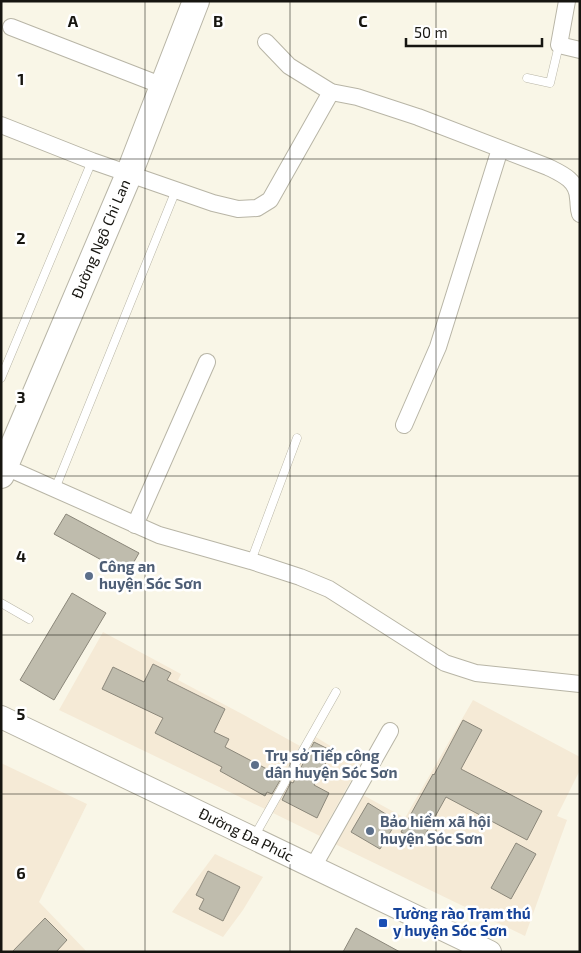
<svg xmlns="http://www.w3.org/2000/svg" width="581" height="953" font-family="'Exo 2',sans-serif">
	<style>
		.commercial { fill: #f5ead6 }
		.building { fill: #bfbcad; stroke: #8b877a }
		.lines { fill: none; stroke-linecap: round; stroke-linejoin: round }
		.service-casing { stroke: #b8b5a6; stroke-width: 9 }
		.minor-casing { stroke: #b8b5a6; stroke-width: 18 }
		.secondary-casing { stroke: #b8b5a6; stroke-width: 24 }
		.trunk-casing { stroke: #b8b5a6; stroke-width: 28 }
		.service { stroke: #fff; stroke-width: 8 }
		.minor { stroke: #fff; stroke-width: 16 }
		.secondary { stroke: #fff; stroke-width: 22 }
		.trunk { stroke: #fff; stroke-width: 26 }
		.grid { fill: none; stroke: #161510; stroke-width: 1; stroke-opacity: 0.55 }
		.service-dot { fill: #5c6f8a; stroke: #fff; stroke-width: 2 }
		.transit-dot { fill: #1a4fb4; stroke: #fff; stroke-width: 2 }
		.labels { text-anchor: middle; stroke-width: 5; stroke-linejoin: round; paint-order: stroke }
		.street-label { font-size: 15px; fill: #161510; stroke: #fff }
		.service-label { font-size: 15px; font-weight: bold; fill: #4e5e75; stroke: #fff; text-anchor: start }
		.transit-label { font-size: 15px; font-weight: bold; fill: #164399; stroke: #fff; text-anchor: start }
		.grid-label { font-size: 16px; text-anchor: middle; font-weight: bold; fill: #161510; stroke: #fff; stroke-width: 5; stroke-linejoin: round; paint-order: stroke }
	</style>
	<rect width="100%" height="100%" fill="#f9f6e7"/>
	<g class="commercial">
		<polygon points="103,632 181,674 178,680 244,715 300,746 265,809 59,710"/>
		<polygon points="473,700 580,757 580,770 557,816 567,820 525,936 335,844 363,795 405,818"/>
		<polygon points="314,736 360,764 320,836 273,813"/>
		<polygon points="1,763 87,804 39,902 87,952 1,952"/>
		<polygon points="215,854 263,877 243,910 223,937 172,912"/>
	</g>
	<g class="building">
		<polygon points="66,514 139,553 127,574 54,534"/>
		<polygon points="72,593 106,613 54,700 20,680"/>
		<polygon points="153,664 171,673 167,680 225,709 214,732 229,739 225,747 282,777 272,794 267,792 265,796 220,771 222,767 155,733 163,718 102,689 113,667 144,682"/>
		<polygon points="463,720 482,730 461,769 542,811 527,840 446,797 421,842 401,832 433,774 434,775"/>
		<polygon points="314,742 332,751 314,785 329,793 317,818 282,800 291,782 293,783"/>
		<polygon points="368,803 397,821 380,849 351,832"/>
		<polygon points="516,843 536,854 511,899 491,888"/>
		<polygon points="208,871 240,887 223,921 199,909 204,899 196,895"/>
		<polygon points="45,918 67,940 56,952 12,952"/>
		<polygon points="356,928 400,952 343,952"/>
	</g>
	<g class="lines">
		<g class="service-casing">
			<g id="service">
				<polyline points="527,78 550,83 559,45"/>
				<polyline points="1,378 92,161"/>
				<polyline points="55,489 176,190"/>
				<polyline points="251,561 297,438"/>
				<polyline points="1,603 29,619"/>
				<polyline points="254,837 336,692"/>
			</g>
		</g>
		<g class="minor-casing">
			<g id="minor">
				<polyline points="567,1 559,45 580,50"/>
				<polyline points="11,27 163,86"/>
				<path d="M266,42l23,24 42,26 26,5 61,20 130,50c14,7 29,13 30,31 1,6 0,10 2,16"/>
				<polyline points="1,125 92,161 213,203 238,209 257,208 270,200 331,92"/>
				<polyline points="404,425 438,347 500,149"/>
				<polyline points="1,465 159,535 251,561 300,577 329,589 445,663 476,673 580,684"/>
				<polyline points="135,525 207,362"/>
				<polyline points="313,867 390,731"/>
			</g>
		</g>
		<g class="secondary-casing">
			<polyline id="secondary" points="1,717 490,952"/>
		</g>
		<g class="trunk-casing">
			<polyline id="trunk" points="1,475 129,174 196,1"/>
		</g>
		<use href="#service" class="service"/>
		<use href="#minor" class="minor"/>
		<use href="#secondary" class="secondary"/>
		<use href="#trunk" class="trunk"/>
	</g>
	<path class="grid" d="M145,1v951M290,1v951M436,1v951M1,159h579M1,318h579M1,476h579M1,635h579M1,794h579"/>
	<g class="service-dot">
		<circle cx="89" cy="576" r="5"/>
		<circle cx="255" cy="765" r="5"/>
		<circle cx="370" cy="831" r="5"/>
	</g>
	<rect class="transit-dot" x="378" y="918" width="10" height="10" rx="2.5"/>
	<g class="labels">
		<g class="street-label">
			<text transform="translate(101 239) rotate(-67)" y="5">Đường Ngô Chi Lan</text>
			<text transform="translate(246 835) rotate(26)" y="5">Đường Đa Phúc</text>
		</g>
		<g class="service-label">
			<text x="99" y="572">Công an<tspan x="99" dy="17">huyện Sóc Sơn</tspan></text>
			<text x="265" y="761">Trụ sở Tiếp công<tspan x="265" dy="17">dân huyện Sóc Sơn</tspan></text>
			<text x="380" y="827">Bảo hiểm xã hội<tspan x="380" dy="17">huyện Sóc Sơn</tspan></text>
		</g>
		<g class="transit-label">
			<text x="393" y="919">Tường rào Trạm thú<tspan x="393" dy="17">y huyện Sóc Sơn</tspan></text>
		</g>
	</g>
	<g class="grid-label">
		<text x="73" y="27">A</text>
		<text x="218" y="27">B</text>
		<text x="363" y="27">C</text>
		<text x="21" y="85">1</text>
		<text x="21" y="244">2</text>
		<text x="21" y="403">3</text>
		<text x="21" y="562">4</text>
		<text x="21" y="720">5</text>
		<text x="21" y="879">6</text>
	</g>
	<rect width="581" height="953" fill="none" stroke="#161510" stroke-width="5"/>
	<path d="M406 38v8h136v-8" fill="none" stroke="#161510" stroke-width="2.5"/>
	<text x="414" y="38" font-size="15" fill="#161510" stroke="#ffffff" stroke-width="4" paint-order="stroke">50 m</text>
</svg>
